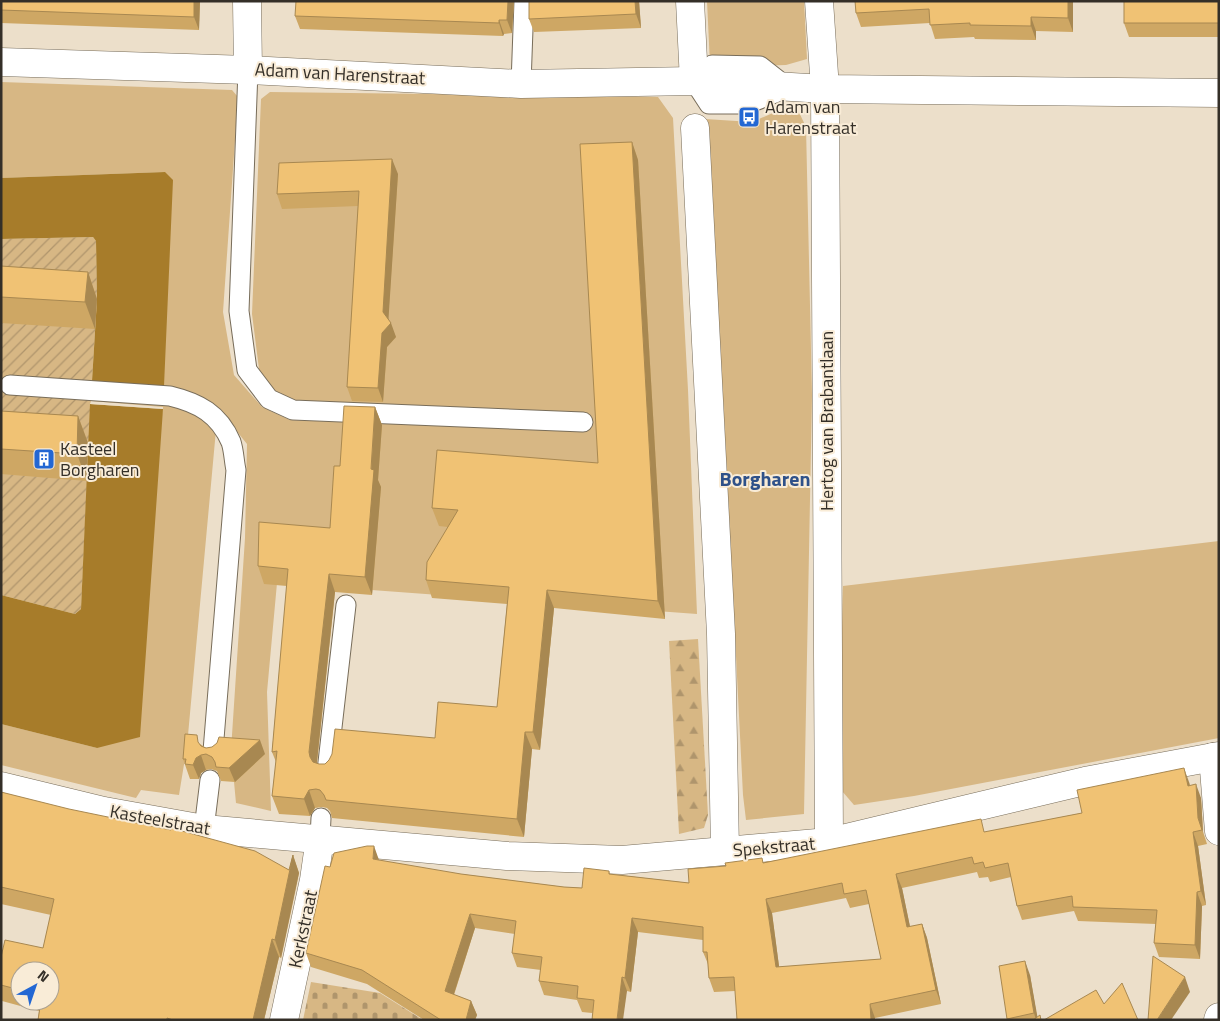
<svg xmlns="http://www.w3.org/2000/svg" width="1220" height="1021" font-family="'Titillium Web',sans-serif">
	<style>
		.grass { fill: #d7b784 }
		.forest { fill: url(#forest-firs) }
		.cemetery { fill: url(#cemetery-stones) }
		.garden { fill: url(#garden-furrows) }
		.water { fill: #a77c2a }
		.pier { fill: #ecdfca }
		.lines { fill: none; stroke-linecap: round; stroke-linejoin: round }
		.lane-casing { stroke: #786d5a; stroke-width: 21 }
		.street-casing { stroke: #786d5a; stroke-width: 29 }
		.secondary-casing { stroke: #786d5a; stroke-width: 29 }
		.lane { stroke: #fff; stroke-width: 19 }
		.street { stroke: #fff; stroke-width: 28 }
		.secondary { stroke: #fff; stroke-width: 28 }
		.wall { fill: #cea764; fill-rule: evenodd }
		.shaded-wall { fill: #a88851 }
		.building { fill: #f0c274; stroke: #a88851; fill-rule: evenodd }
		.labels { text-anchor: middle; stroke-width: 4; stroke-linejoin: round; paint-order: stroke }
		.street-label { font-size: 18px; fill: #342f28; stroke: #f9ecd7 }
		.poi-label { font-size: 18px; fill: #342f28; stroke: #f9ecd7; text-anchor: start }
		.quarter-label { font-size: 20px; font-weight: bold; fill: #2f5189; stroke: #f9ecd7 }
	</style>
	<defs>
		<pattern id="forest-firs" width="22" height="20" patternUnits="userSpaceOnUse" patternTransform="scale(1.25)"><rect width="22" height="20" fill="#d7b784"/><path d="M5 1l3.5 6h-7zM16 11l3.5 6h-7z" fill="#af956c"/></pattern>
		<pattern id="cemetery-stones" width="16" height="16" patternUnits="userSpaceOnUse" patternTransform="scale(1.25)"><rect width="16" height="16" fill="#d7b784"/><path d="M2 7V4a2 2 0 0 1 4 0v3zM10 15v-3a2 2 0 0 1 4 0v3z" fill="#af956c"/></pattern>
		<pattern id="garden-furrows" width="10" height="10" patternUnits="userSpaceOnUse" patternTransform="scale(1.25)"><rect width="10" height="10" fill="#d7b784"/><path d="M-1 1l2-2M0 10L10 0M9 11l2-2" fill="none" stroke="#af956c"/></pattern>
	</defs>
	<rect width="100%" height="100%" fill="#ecdfca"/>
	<g class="grass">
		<polygon points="707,1 804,1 807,59 786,65 721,67 710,65"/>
		<polygon points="1,82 232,90 238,97 223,312 234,375 262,407 290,420 342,422 342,403 294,401 273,392 259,369 252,314 261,99 270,92 658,97 673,118 688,390 697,614 277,583 267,692 271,811 236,803 231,750 245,538 247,444 218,408 187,746 179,795 141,790 136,798 1,765 1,724 97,748 163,409 90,404 92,381 164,386 165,172 1,178"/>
		<polygon points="797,108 806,127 812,395 804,814 746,820 743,795 723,398 705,119 752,122 780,110"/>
		<polygon points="1219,541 1219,738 914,796 854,805 842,791 839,756 843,586"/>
	</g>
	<polygon class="forest" points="698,639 708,815 704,828 679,834 669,641"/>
	<polygon class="cemetery" points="311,982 380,993 423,1020 303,1020"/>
	<polygon class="garden" points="93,237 96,241 97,299 92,381 81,609 75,614 1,595 1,239"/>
	<g class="water">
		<polygon points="165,172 173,180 164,386 92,381 97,299 96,241 93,237 1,239 1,178"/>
		<polygon points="90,404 163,409 140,737 97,748 1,724 1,595 75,614 81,609"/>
	</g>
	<polygon class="pier" points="91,401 163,407 163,409 90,404"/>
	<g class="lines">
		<g class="lane-casing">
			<g id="lane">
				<polygon points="712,65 760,66 788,88 747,104 709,104 694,81"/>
				<polyline points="248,70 239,311 247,370 269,399 293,410 583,422"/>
				<polyline points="521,84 524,1"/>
				<path d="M10,385l160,11c29,7 49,18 61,46 3,9 3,19 5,28l-23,281"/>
				<polyline points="327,771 346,605"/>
				<polyline points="204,829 210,780"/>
				<polyline points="320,838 321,818"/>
			</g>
		</g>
		<g class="street-casing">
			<g id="street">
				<polyline points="247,1 248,70"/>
				<polyline points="690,1 694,81"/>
				<polyline points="819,1 825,89 829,842"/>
				<polyline points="695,128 721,634 725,851"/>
				<polyline points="1213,757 1219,831"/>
				<polyline points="1,786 104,811 204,829 507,856 622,860 829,842 1085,781 1219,756"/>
				<polyline points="284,1020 314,880 320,838"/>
				<polyline points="1218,1020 1219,1017"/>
			</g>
		</g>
		<g class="secondary-casing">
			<polyline id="secondary" points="1,62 248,70 521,84 694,81 825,89 1219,93"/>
		</g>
		<use href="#lane" class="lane"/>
		<use href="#street" class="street"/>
		<use href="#secondary" class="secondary"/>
	</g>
	<g class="wall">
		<polygon points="1,1 200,1 199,30 1,23"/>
		<polygon points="514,1 512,33 504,34 503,36 300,29 295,16"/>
		<polygon points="529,1 639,1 641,28 534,32 529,19"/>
		<polygon points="855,1 1073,1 1073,32 1036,31 1036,40 975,39 974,37 935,39 930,23 861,27 856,13"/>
		<polygon points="1219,1 1219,37 1129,37 1124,23"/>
		<polygon points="632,142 638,160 665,619 554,608 540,750 532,749 524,837 332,818 330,811 327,808 322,807 315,808 310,816 279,814 272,796 276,762 272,752 287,586 264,584 258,566 330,528 340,466 375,407 382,425 378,480 381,487 372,595 335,592 317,763 319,764 325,764 435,738 497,707 507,604 432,598 426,580 448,527 439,526 432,508 598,463"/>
		<polygon points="398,174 388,320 396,337 387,347 383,402 352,401 347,387 358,206 282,209 277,194"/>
		<polygon points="1,266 88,272 97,299 95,329 1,323"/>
		<polygon points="1,411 78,416 88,443 87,481 1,474"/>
		<polygon points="200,744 206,748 265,754 235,782 221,781 217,771 211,769 206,770 201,773 199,779 190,779 183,759"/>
		<path d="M1189,782l1,4 11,12 2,34 4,12 -9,2 8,59 -4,1 -2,53 -41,-2 -5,-14 2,-19 -78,-3 -4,-10 -52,9 -5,-14 -6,-29 -21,5 -2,-5 -9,1 -2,-6 -75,16 8,39 12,-3 5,14 14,66 -66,14 -140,-27 -21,1 -5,-14 -1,-14 -5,-12v-12l-65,-8 -7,60 -4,-1 -35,22 -10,-1 -5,-12 -33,-5 -5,-14 2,-11 -24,-3 -5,-14 3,-19 -40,-6 -21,67 17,6 6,14 -2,5h-51l-57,-36 -56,-17 -5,-14 24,-86 131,7 103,13 18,1 27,-17 1,3 79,9 75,-21 222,-30 96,-19zM846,898l4,10 19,-4 12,55 -102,8 -7,-54z"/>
		<path d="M1,792l288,78 4,-15 6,18 -18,85 -2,-1 -15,63h-226l1,-9 -37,-10 -1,-44 42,-9 8,-33 -50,-11zM20,971l30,30h-30z"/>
		<polygon points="999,966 1030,975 1037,1017 1042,1020 1008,1020"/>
	</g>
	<g class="shaded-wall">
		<polygon points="194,1 200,1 199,30 194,17"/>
		<polygon points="508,1 514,1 512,33 507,20"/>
		<polygon points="635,1 639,1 641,28 636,14"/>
		<polygon points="1068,1 1073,1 1073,32 1068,18"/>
		<polygon points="1031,17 1036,31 1036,40 1031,26"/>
		<polygon points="499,20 504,34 503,36 499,23"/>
		<polygon points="632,142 638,160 665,619 658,601"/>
		<polygon points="392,159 398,174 388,326 391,323 396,337 387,347 383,402 378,388"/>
		<polygon points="88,272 97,299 95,329 85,302"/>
		<polygon points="375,407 382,425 378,480 381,487 372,595 365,577"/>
		<polygon points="78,416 88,443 87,481 77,454"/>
		<polygon points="329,574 335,592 316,770 310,757 309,752"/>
		<polygon points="547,590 554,608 540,750 533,732"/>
		<polygon points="525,732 532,749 524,837 517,819"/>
		<polygon points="260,740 265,754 235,782 229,768"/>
		<polygon points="201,755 206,770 201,773 199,779 193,765 196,758"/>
		<polygon points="1184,768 1189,782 1193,800 1188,786"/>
		<polygon points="1196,784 1201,798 1203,832 1207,844 1198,818"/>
		<polygon points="309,790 315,808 310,816 304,799"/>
		<polygon points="1193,832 1198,846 1206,905 1201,891"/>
		<polygon points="374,846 379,860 373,859"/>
		<polygon points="293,855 299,873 281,958 275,940"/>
		<polygon points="896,874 902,888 913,941 907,927"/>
		<polygon points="1197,892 1202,906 1200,959 1195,945"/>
		<polygon points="766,899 772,913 781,981 776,967"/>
		<polygon points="470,914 475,928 450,1006 445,991"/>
		<polygon points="632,918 638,932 631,992 625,978"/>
		<polygon points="922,924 927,938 941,1004 936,990"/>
		<polygon points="272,939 279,957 264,1020 253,1020"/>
		<polygon points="1025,961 1030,975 1038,1020 1036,1020 1034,1013"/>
		<polygon points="622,977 627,991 623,1020 617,1020"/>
		<polygon points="1185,977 1190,992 1171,1020 1157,1020"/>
		<polygon points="471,1001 477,1015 475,1020 466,1020"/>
		<polygon points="870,1004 875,1018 875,1020 871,1020"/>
	</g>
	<g class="building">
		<polygon points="1,1 194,1 194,17 1,10"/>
		<polygon points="296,1 508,1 507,20 499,20 499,23 295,16"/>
		<polygon points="529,1 635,1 636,14 529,19"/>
		<polygon points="855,1 1068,1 1068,18 1031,17 1031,26 970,25 970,23 930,25 929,9 856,13"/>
		<rect x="1124" y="1" width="95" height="22"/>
		<polygon points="632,142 658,601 547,590 533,732 525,732 517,819 326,800 324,795 320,790 316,789 309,790 304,799 272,796 277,751 272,752 288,569 258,566 259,522 330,528 334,466 340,466 344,406 375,407 371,469 374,470 365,577 329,574 309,752 310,757 313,762 319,764 325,764 329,760 332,754 335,729 435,738 438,702 497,707 509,587 426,580 427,562 458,510 432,508 437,450 598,463 580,144"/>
		<polygon points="392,159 383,312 391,323 382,333 378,388 347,387 359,191 277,194 279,163"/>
		<polygon points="1,266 88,272 85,302 1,297"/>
		<polygon points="1,411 78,416 77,454 1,449"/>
		<polygon points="185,734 197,735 198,742 201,746 206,748 212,747 217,743 219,737 260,740 229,768 216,767 215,762 212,757 206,754 201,755 196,758 193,765 185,764 186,759 183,759"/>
		<path d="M1184,768l4,18 8,-2 2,34 4,12 -9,2 8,59 -4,1 -2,53 -41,-2 3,-33 -84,-3 -1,-11 -55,10 -9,-43 -23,5 -2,-6 -9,2 -2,-7 -76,17 11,53 15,-3 14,66 -66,14 1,16h-134l-3,-43 -25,1 -2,-26h-4v-25l-71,-9 -7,60 -3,-1 -5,43h-25l2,-20 -17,-2 1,-12 -39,-5 3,-24 -30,-4 4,-32 -46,-7 -25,77 26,10 -5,19h-25l-79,-50 -56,-17 19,-87 5,1 4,-14 33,-7h7l-1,13 88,15 103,13 18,1 2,-20 25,3v3l80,9 -1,-14 38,-3 -1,-3 37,-5 1,5 218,-44 3,13 98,-19 -5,-23zM842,883l2,11 22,-4 15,69 -105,8 -10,-68z"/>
		<polygon points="1,792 69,809 171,830 171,828 255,851 289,870 293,855 275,940 272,939 253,1020 173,1020 167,1018 167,1020 38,1020 41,1001 50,1001 50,971 20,971 20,990 1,985 1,957 5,940 43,948 54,899 1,887"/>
		<polygon points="1153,956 1185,977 1157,1020 1148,1020"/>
		<polygon points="1025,961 1034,1013 1007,1019 999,966"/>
		<polygon points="1122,983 1138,1020 1044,1020 1096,990 1104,1004"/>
		<polygon points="1040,1015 1041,1020 1033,1020"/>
	</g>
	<defs>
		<g id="bus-square" transform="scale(1.125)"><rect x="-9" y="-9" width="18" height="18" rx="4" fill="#2367d3" stroke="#f9ecd7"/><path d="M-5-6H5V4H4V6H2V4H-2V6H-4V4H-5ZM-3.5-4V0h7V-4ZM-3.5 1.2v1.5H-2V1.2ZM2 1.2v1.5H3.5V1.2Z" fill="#fff"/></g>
		<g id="building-square" transform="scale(1.125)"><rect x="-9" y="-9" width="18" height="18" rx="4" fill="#2367d3" stroke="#f9ecd7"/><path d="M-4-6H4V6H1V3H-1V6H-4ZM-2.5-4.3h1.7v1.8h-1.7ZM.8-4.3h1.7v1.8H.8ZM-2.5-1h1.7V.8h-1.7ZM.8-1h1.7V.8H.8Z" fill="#fff"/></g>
	</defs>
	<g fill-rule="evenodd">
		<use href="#bus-square" x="749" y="117"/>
		<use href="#building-square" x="44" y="459"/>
	</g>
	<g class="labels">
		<g class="street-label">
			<text transform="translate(340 74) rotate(3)" y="6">Adam van Harenstraat</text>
			<text transform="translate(827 421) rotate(-90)" y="6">Hertog van Brabantlaan</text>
			<text transform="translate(160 820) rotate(10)" y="6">Kasteelstraat</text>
			<text transform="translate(774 847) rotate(-5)" y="6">Spekstraat</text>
			<text transform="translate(303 929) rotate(-78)" y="6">Kerkstraat</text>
		</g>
		<g class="poi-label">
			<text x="765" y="113">Adam van<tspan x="765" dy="21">Harenstraat</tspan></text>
			<text x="60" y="455">Kasteel<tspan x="60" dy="21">Borgharen</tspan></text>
		</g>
		<g class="quarter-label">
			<text x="765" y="486">Borgharen</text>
		</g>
	</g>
	<rect width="1220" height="1021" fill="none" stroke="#342f28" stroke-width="5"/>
	<g transform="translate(35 986) rotate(40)"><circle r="24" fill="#f9ecd7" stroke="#aaa091"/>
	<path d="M0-4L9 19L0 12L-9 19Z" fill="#2367d3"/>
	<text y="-8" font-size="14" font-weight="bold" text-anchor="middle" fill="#342f28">N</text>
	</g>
</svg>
